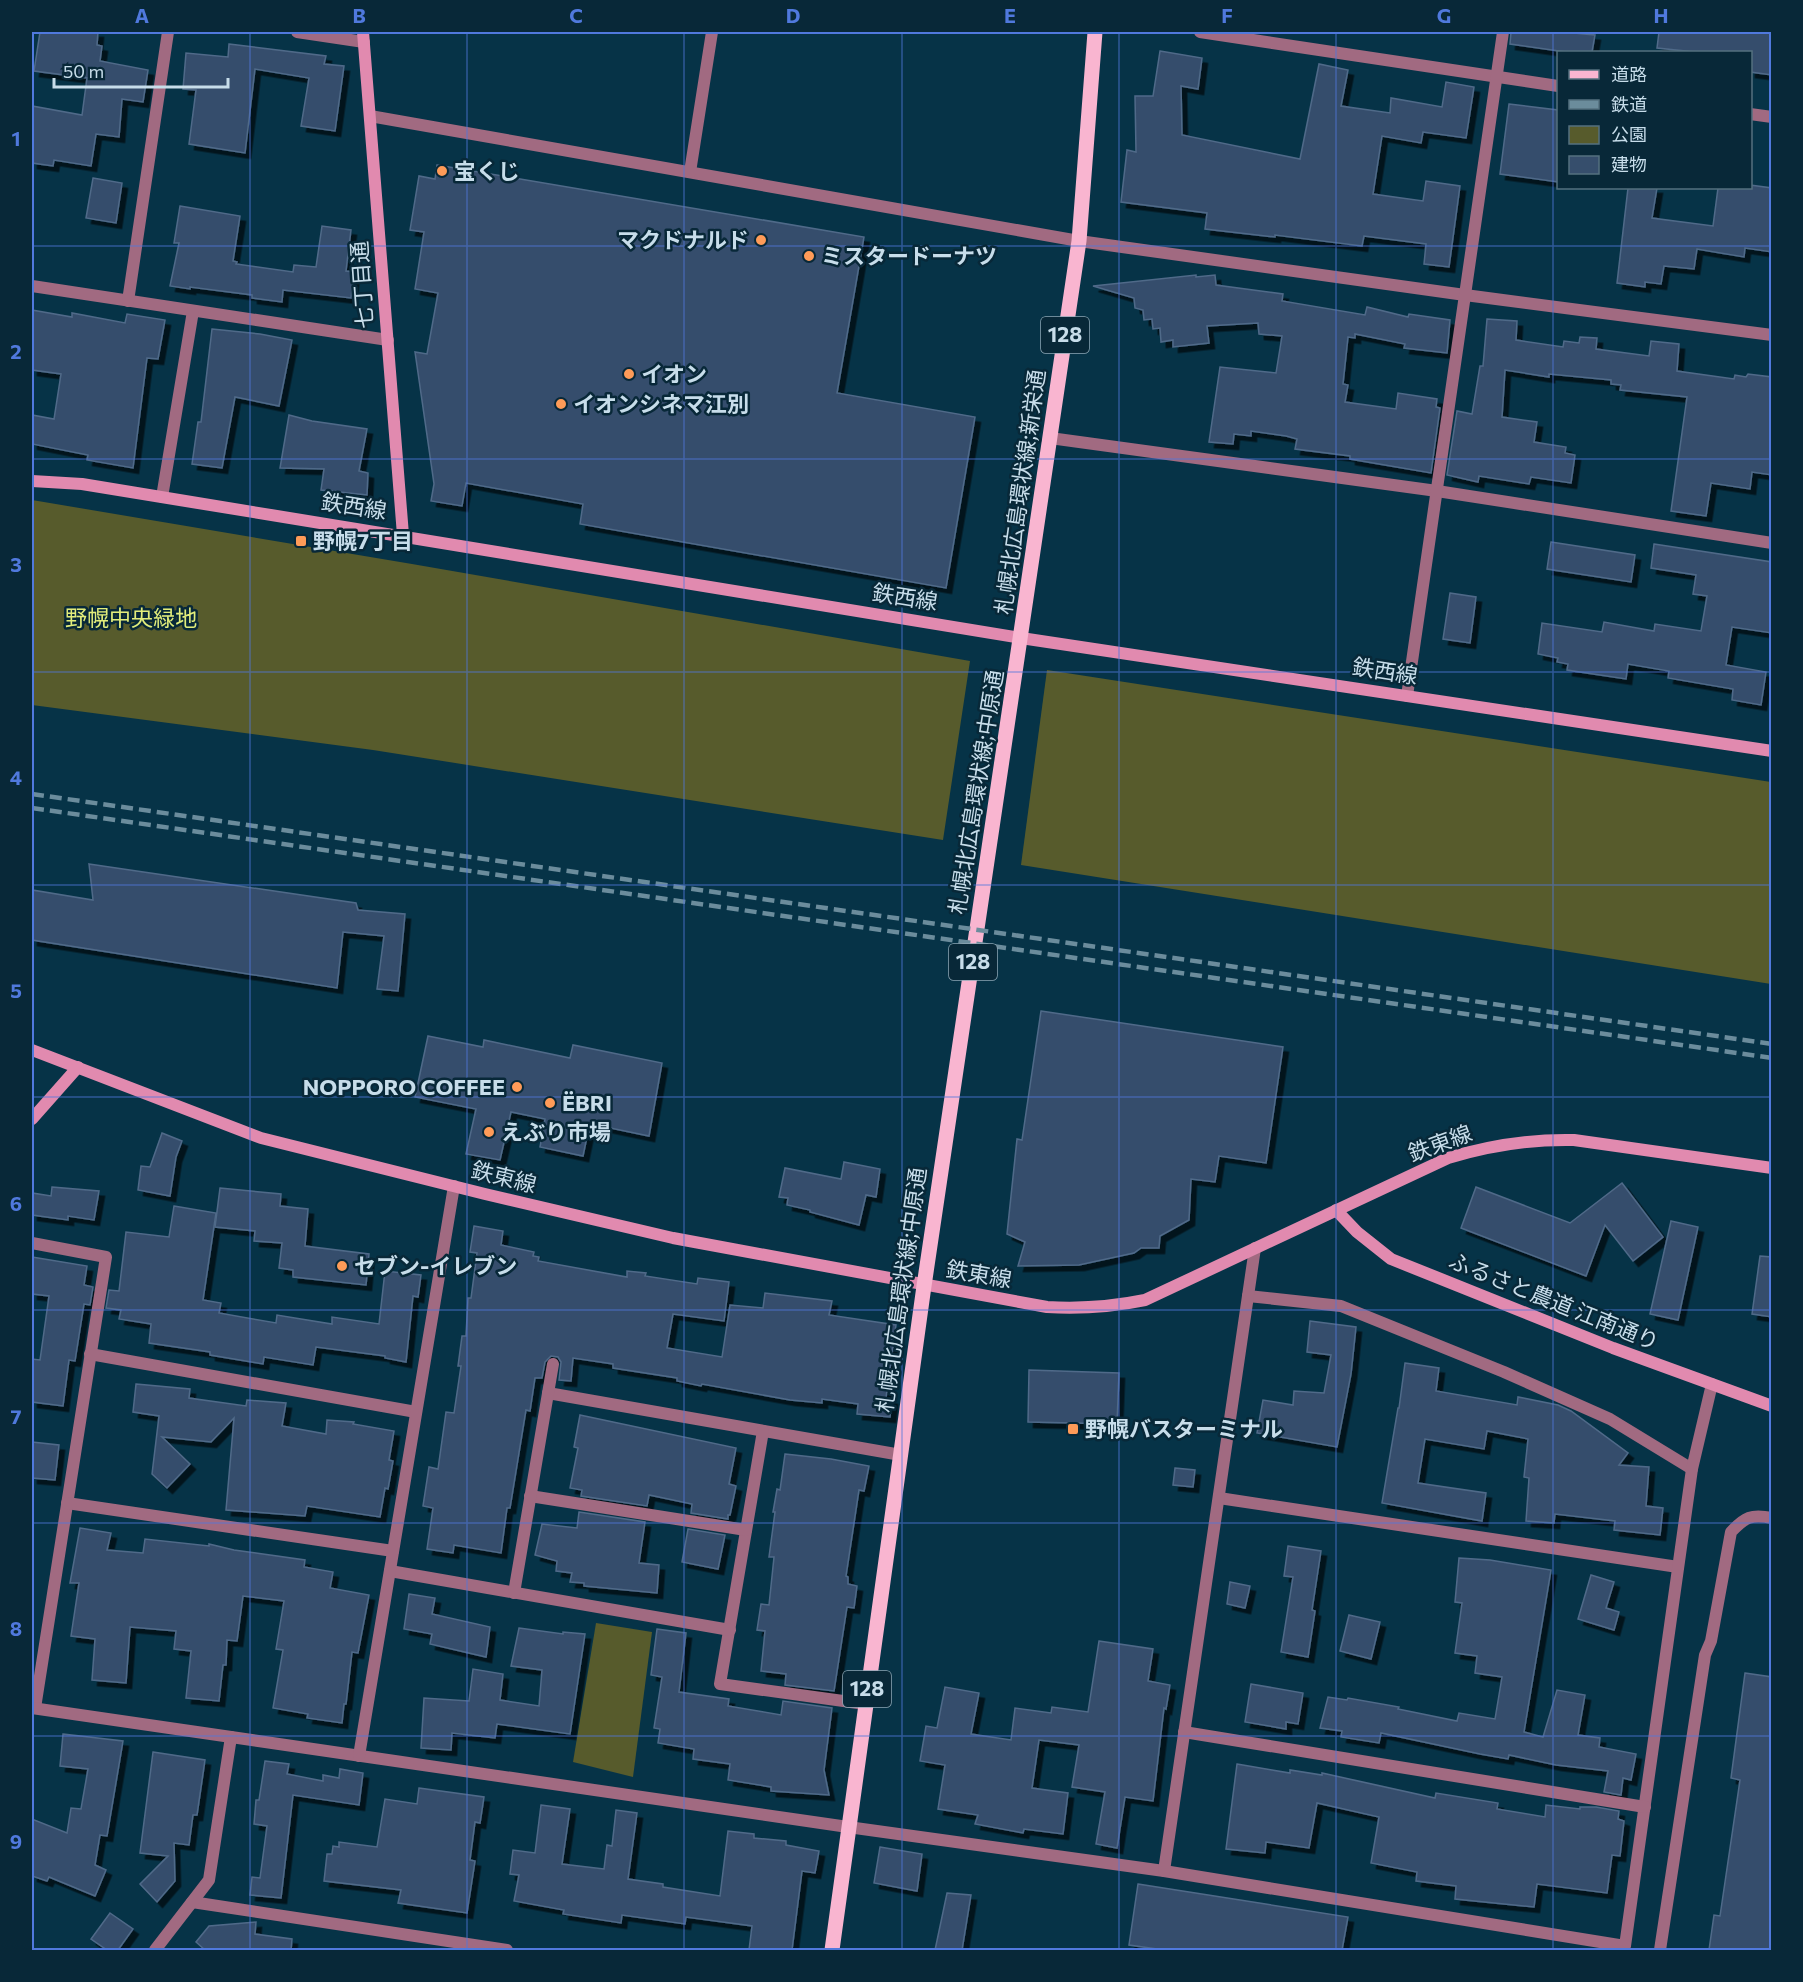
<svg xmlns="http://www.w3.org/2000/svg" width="1803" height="1982" font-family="Commissioner,'Noto Sans JP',sans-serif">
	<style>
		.green { fill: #575b2c }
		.building { fill: #364e6c; stroke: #506a89; stroke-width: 1.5; filter: url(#shadow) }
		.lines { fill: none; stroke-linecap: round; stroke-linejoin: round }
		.street { stroke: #a16a81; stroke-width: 12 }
		.secondary { stroke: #e18aaf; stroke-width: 12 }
		.primary { stroke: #f9b5d0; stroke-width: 15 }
		.rail { stroke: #6b8c9c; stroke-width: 4.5; stroke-dasharray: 12 6; stroke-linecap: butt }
		.grid { fill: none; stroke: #5079dd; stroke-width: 1.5; stroke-opacity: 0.55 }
		.poi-dot { fill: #fe9b58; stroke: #082838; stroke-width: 2 }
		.labels { text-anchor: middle; stroke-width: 5; stroke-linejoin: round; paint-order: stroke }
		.shield { fill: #082838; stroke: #8ea7b5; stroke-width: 1.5 }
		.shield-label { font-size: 21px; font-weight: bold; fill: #c7ddea }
		.poi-label { font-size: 22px; font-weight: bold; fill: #c7ddea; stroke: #082838; text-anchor: start }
		.street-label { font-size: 22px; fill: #c7ddea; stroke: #082838 }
		.park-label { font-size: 22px; fill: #e2ed7b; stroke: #082838 }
		.neatline { fill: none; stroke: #5079dd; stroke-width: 2 }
		.grid-label { font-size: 20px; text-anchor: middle; font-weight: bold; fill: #5079dd }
	</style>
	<defs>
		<filter id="shadow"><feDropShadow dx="5.5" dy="5.5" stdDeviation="0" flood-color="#0009"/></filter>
	</defs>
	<rect width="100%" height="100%" fill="#063347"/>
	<g class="green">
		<polygon points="32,500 412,564 970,661 943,840 373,750 32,705"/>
		<polygon points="1047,670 1771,782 1771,984 1021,865"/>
		<polygon points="596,1623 652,1632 633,1777 573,1762"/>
	</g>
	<g class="building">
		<polygon points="40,32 98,32 97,45 102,46 100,61 148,70 143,102 122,99 119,137 96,134 91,166 54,160 53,166 32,163 32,106 82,115 87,78 34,71"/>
		<polygon points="1511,32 1563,32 1595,35 1592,52 1566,52 1510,44"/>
		<polygon points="1659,32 1772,32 1772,75 1750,72 1750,52 1695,52 1657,48"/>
		<polygon points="229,44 326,56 324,64 344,66 335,131 301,126 309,78 255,69 245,153 189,144 196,90 183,89 186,53 228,57"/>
		<polygon points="1160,51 1202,58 1198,89 1181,86 1182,135 1300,159 1319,64 1348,70 1341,106 1390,113 1391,98 1442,107 1446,82 1474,87 1466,138 1423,132 1421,143 1382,136 1373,194 1423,201 1426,181 1460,186 1449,267 1424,264 1426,244 1364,236 1362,246 1275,235 1275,237 1205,229 1207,213 1121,202 1127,150 1136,152 1135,96 1153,96"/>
		<polygon points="1509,104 1558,110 1558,182 1500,174"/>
		<polygon points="437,165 864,237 837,393 975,417 946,588 580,524 583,504 466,483 462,506 431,501 434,484 415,352 427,354 438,293 415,289 424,232 410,230 419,176 435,179"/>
		<polygon points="93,178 122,183 116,223 86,218"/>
		<polygon points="1750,185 1772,188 1772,252 1745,248 1744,257 1697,249 1694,269 1664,266 1661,284 1645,282 1645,287 1617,283 1628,188 1657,188 1652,218 1713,226 1718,188 1750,188"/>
		<polygon points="180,206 240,216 233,261 237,262 236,264 293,272 294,265 316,267 322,226 351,230 346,271 354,272 351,298 283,290 282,302 252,298 252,295 190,287 190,289 170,286 179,243 174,243"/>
		<polygon points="1196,275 1196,277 1215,275 1216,285 1283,294 1282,301 1365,315 1367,307 1408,317 1409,314 1450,320 1447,353 1404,348 1405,344 1355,334 1355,338 1348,337 1343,384 1348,385 1345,402 1396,409 1398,393 1437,399 1436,407 1440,408 1431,473 1350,459 1350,456 1295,449 1297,439 1286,436 1251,431 1251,436 1234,434 1233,444 1209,442 1220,367 1276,373 1282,336 1259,334 1258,323 1207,326 1209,343 1173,347 1173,340 1161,342 1160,328 1153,329 1152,319 1144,320 1143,310 1135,308 1134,298 1093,286"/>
		<polygon points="32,310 72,317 72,313 125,323 127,314 165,320 158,359 147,358 133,468 87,460 88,455 32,444 32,415 54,419 61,374 32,370"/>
		<polygon points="1487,319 1517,321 1516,340 1563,347 1564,341 1579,343 1580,337 1597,338 1596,349 1649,356 1651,341 1679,344 1677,371 1734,379 1735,375 1746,377 1748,374 1772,377 1772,475 1752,472 1750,489 1711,483 1706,516 1671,511 1687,397 1620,390 1621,385 1611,384 1611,380 1549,374 1549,377 1505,370 1502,417 1537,422 1534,442 1566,447 1565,453 1575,455 1571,483 1531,477 1529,484 1479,476 1478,482 1447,475 1457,411 1472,414 1480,366 1483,366"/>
		<polygon points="212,329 260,334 292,340 279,406 235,397 222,468 192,464 198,422 201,422"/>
		<polygon points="289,415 312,421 367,429 359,471 368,473 367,495 321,490 324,469 280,468"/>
		<polygon points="1551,542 1635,555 1631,582 1547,569"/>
		<polygon points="1654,544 1772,562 1772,633 1732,627 1726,665 1766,672 1761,705 1732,700 1733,689 1668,678 1669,671 1628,664 1626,679 1567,670 1568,664 1557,662 1558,658 1538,654 1542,623 1602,632 1604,622 1654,631 1655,624 1701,631 1707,596 1693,594 1696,575 1651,568"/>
		<polygon points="1450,593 1476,597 1470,643 1443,639"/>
		<polygon points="89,864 356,903 358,910 405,914 398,991 377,989 384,936 343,932 337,988 32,940 32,890 93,900"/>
		<polygon points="1041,1011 1283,1047 1266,1163 1219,1156 1215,1182 1191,1179 1189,1220 1160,1236 1159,1248 1141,1248 1134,1253 1079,1265 1018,1266 1025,1242 1007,1234 1017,1139 1022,1140"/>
		<polygon points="428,1036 483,1047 484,1040 570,1058 573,1045 662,1063 649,1136 601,1126 598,1133 588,1132 583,1156 540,1147 545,1119 511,1112 500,1160 466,1154 476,1109 415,1097"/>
		<polygon points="162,1133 182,1141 176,1157 170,1196 138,1190 141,1166 150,1167"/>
		<polygon points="844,1162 880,1169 876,1197 866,1195 859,1225 810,1212 810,1210 787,1205 788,1198 779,1197 785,1168 841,1179"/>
		<polygon points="1622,1183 1663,1237 1633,1261 1605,1225 1586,1276 1461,1228 1476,1187 1570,1223"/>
		<polygon points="52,1187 99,1191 94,1220 68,1216 68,1220 32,1215 32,1193 51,1196"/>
		<polygon points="220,1188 281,1194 280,1206 308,1209 305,1246 369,1254 366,1285 293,1277 293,1270 279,1268 282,1243 254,1241 255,1231 215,1227"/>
		<polygon points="174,1206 216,1213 203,1300 221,1303 219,1313 276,1323 277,1315 332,1324 332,1317 379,1324 385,1271 421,1275 418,1297 413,1296 406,1362 385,1358 385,1356 316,1347 313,1365 264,1357 263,1364 210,1355 210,1352 149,1343 151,1324 119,1319 121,1310 106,1308 109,1290 119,1291 126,1232 169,1237"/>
		<polygon points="1671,1221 1698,1227 1678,1320 1650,1314"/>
		<polygon points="474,1226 503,1231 501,1245 534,1252 533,1256 539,1257 538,1261 627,1277 627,1271 646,1273 645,1276 697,1284 698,1278 729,1282 724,1321 673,1314 667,1348 722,1357 730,1305 763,1308 765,1293 832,1301 829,1315 896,1325 886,1398 892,1399 890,1417 857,1414 858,1404 822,1399 822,1403 790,1400 702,1384 701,1386 677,1381 677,1378 613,1368 613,1364 573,1358 571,1381 559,1380 561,1362 558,1357 551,1356 545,1362 542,1378 535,1378 530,1411 526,1410 510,1508 507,1508 501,1553 454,1545 453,1553 427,1549 433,1508 423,1506 429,1467 438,1469 446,1412 454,1413 461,1366 458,1366 462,1336 466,1336 468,1298 471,1298 477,1253 470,1252"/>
		<polygon points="1760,1256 1772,1257 1772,1317 1752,1314"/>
		<polygon points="32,1257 87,1266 84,1285 93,1287 90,1305 84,1304 75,1361 69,1360 63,1406 32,1402 32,1359 40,1360 49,1296 32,1294"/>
		<polygon points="1310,1321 1356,1327 1351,1374 1337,1447 1257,1433 1263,1400 1293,1405 1294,1391 1324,1393 1331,1355 1307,1352"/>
		<polygon points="1405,1363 1439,1368 1436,1391 1517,1405 1518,1397 1558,1405 1571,1411 1628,1453 1619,1465 1649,1467 1646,1506 1663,1508 1660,1535 1614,1530 1615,1521 1555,1514 1554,1523 1526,1521 1529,1478 1524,1477 1528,1439 1487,1431 1484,1449 1425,1439 1418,1483 1486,1493 1482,1521 1382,1503 1398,1408 1399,1408"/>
		<polygon points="1029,1370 1119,1373 1117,1424 1028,1422"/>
		<polygon points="136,1384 190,1389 189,1398 246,1406 247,1400 286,1403 282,1426 326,1434 327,1420 354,1422 353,1424 394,1431 389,1460 393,1461 388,1489 385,1488 380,1517 307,1506 305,1516 226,1510 234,1418 211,1442 162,1437 190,1464 167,1488 152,1474 159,1416 133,1412"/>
		<polygon points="580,1415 736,1448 729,1484 736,1486 730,1515 728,1515 728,1519 691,1513 692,1504 649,1495 647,1506 581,1496 582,1490 570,1488 578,1448 574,1447"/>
		<polygon points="32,1442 59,1445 55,1480 32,1478"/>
		<polygon points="785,1454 831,1459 869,1466 864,1491 859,1490 846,1576 848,1577 848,1584 857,1586 854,1608 847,1607 834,1691 785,1685 786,1674 761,1671 765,1631 757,1630 761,1604 769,1605 774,1557 769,1557 775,1512 773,1512 777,1489 780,1490"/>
		<polygon points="1175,1468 1195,1470 1193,1487 1173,1485"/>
		<polygon points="579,1512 645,1522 639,1563 659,1565 657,1593 584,1586 584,1583 570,1582 572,1573 556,1571 557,1561 535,1555 542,1524 577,1528"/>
		<polygon points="80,1528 111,1533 107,1550 143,1553 145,1539 209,1546 209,1544 234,1550 305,1560 304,1567 333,1572 330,1588 369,1595 358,1653 352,1652 346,1704 344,1704 342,1723 307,1718 308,1714 273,1708 283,1650 276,1649 284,1601 243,1596 237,1641 227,1640 226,1665 223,1665 219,1701 186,1698 191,1651 174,1649 176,1631 130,1627 126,1683 92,1680 95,1639 71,1636 79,1583 70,1583"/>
		<polygon points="688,1529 725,1535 718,1569 682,1562"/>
		<polygon points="1288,1546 1321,1551 1312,1610 1315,1611 1308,1657 1281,1652 1293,1577 1284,1576"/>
		<polygon points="1459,1558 1490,1560 1551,1570 1524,1732 1543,1737 1557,1690 1585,1695 1578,1735 1600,1738 1599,1747 1636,1754 1631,1780 1623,1778 1621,1795 1604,1792 1608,1771 1556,1765 1509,1755 1508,1759 1480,1754 1381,1733 1379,1743 1341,1737 1342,1731 1320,1728 1328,1697 1347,1700 1348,1698 1399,1707 1398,1709 1457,1721 1459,1713 1495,1719 1502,1677 1475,1673 1477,1656 1455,1653 1462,1603 1455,1602"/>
		<polygon points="1591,1575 1614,1582 1606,1608 1619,1612 1614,1630 1578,1619"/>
		<polygon points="1230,1582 1250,1586 1245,1608 1227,1604"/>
		<polygon points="409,1594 435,1598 432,1614 490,1627 486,1657 430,1644 432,1634 404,1629"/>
		<polygon points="1349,1615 1380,1622 1371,1659 1340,1651"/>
		<polygon points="519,1628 563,1634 563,1632 585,1634 570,1734 497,1724 495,1738 452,1733 451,1750 421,1748 424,1698 469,1701 473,1669 503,1674 500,1700 539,1706 542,1670 511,1666"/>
		<polygon points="657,1629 686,1633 679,1692 729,1699 728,1706 781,1715 783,1701 832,1708 824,1770 829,1795 771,1791 771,1787 728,1780 730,1764 693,1759 694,1749 658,1743 660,1729 654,1728 662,1677 651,1675"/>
		<polygon points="1099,1641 1153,1649 1148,1681 1170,1685 1166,1709 1164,1708 1153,1801 1125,1797 1117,1848 1096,1844 1105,1792 1072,1787 1079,1745 1039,1740 1032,1788 1068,1793 1063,1834 1024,1829 1023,1833 975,1824 978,1815 938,1809 945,1765 920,1761 926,1726 937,1728 945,1687 979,1693 971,1734 1011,1740 1015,1708 1051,1713 1052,1707 1088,1712"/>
		<polygon points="1745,1673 1772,1677 1772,1950 1709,1950 1714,1915 1720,1916 1740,1780 1731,1778"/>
		<polygon points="1251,1684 1303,1693 1298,1724 1286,1722 1286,1729 1245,1722"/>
		<polygon points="63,1734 123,1741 107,1836 100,1835 95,1865 106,1870 95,1896 49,1877 47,1881 32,1876 32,1819 67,1833 71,1808 81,1809 88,1769 60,1766"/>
		<polygon points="153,1752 205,1760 197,1815 193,1815 189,1845 174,1843 175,1881 157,1902 140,1884 168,1856 140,1853"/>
		<polygon points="265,1761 289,1764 287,1774 323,1781 323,1775 339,1778 340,1769 363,1773 359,1805 293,1795 281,1898 250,1895 252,1877 260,1878 267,1826 254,1824 256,1800 259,1800"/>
		<polygon points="1237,1764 1290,1773 1290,1770 1322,1775 1322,1773 1435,1798 1436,1793 1498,1803 1497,1809 1545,1817 1546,1805 1580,1809 1580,1807 1596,1807 1619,1811 1618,1819 1624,1821 1620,1856 1612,1855 1607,1893 1537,1884 1534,1907 1455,1899 1456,1886 1416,1881 1417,1872 1371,1863 1379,1817 1317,1803 1309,1848 1266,1842 1265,1853 1226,1849"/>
		<polygon points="419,1788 484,1797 480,1823 475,1822 470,1860 475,1861 467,1913 398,1903 401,1890 324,1881 327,1854 332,1854 333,1846 339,1847 339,1842 377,1847 385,1799 417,1804"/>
		<polygon points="541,1805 570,1809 562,1864 604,1869 607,1845 612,1846 616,1810 637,1813 628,1879 663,1884 663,1887 720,1896 728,1831 754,1834 754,1838 786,1841 786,1845 819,1851 815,1873 802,1871 792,1950 749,1950 752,1926 686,1917 685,1924 622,1915 621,1923 563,1914 564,1910 514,1901 519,1875 510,1874 513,1850 535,1853"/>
		<polygon points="880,1847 922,1854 917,1891 874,1883"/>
		<polygon points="1138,1884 1348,1917 1342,1950 1164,1950 1129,1945"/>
		<polygon points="947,1893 971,1895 962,1950 935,1950"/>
		<polygon points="110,1913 133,1929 118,1950 107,1950 91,1939"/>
		<polygon points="256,1922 255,1934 292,1939 291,1950 205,1950 196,1942 209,1926"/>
	</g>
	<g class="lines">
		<g class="street">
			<polyline points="297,32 364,42"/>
			<polyline points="1200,32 1558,86"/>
			<polyline points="1750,114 1772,117"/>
			<polyline points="370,116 1079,241 1465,295 1772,335"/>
			<polyline points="690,172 712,32"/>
			<polyline points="32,286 388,340"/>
			<polyline points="128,301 168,32"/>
			<polyline points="1050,438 1437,491 1772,543"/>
			<polyline points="162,497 193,311"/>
			<polyline points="1407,696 1503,32"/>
			<polyline points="32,1243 106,1257 35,1708"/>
			<polyline points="1248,1296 1341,1306 1504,1372 1610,1419 1692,1469"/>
			<polyline points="90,1354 416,1412"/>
			<polyline points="548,1393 901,1455"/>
			<polyline points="763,1431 720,1684 865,1704"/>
			<polyline points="530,1496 746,1530"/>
			<polyline points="1219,1498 1678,1567"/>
			<polyline points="67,1503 393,1551"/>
			<polyline points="390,1571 730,1630"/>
			<polyline points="514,1593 553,1364"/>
			<polyline points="32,1708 848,1827 1164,1871 1625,1946 1692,1469 1712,1384"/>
			<polyline points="1184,1732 1645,1807"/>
			<polyline points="359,1756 454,1186"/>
			<polyline points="1164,1871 1255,1248"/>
			<polyline points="192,1902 507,1950"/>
			<polyline points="155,1950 209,1880 231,1737"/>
			<path d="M1660,1950l45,-295 6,-14 20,-109c14,-15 20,-18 41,-14"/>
		</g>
		<g class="secondary">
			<polyline points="363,32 403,535"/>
			<polyline points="32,481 82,484 1021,638 1772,751"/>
			<path d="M32,1050l229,88 224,56 188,44 374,69c34,2 64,0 98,-7l303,-142c43,-13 82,-19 126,-18l198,28"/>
			<polyline points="32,1119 78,1067"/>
			<polyline points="1336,1210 1357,1232 1391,1259 1613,1348 1772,1406"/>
		</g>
		<polyline class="primary" points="832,1950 924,1286 1079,241 1095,32"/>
		<g class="rail">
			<polyline points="32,794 1772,1044"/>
			<polyline points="32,808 1772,1058"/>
		</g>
	</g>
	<path class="grid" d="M250,32v1918M467,32v1918M684,32v1918M902,32v1918M1119,32v1918M1336,32v1918M1553,32v1918M32,246h1740M32,459h1740M32,672h1740M32,885h1740M32,1097h1740M32,1310h1740M32,1523h1740M32,1736h1740"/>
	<g class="poi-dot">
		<circle cx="442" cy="171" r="6"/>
		<circle cx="761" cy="240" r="6"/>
		<circle cx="809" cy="256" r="6"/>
		<circle cx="629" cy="374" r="6"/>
		<circle cx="561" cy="404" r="6"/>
		<rect x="295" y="535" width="12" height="12" rx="3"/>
		<circle cx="517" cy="1087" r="6"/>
		<circle cx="550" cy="1103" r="6"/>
		<circle cx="489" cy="1132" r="6"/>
		<circle cx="342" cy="1266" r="6"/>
		<rect x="1067" y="1423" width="12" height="12" rx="3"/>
	</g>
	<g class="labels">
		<g class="shield">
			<rect x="1041" y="317" width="48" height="36" rx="4.5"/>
			<rect x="949" y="944" width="48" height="36" rx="4.5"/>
			<rect x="843" y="1671" width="48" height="36" rx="4.5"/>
		</g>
		<g class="shield-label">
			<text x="1065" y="342">128</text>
			<text x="973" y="969">128</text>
			<text x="867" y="1696">128</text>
		</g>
		<g class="poi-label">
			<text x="454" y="179">宝くじ</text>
			<text x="749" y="248" text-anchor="end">マクドナルド</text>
			<text x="821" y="264">ミスタードーナツ</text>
			<text x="641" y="382">イオン</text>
			<text x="573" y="412">イオンシネマ江別</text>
			<text x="313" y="549">野幌7丁目</text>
			<text x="505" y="1095" text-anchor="end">NOPPORO COFFEE</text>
			<text x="562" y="1111">ËBRI</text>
			<text x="501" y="1140">えぶり市場</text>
			<text x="354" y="1274">セブン-イレブン</text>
			<text x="1085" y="1437">野幌バスターミナル</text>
		</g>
		<g class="street-label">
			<text transform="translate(362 285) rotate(-94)" y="8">七丁目通</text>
			<text transform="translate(1020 492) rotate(-82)" y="8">札幌北広島環状線;新栄通</text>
			<text transform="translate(354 506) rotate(9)" y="8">鉄西線</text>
			<text transform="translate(905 597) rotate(9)" y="8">鉄西線</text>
			<text transform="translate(1385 671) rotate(9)" y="8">鉄西線</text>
			<text transform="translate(976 792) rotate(-81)" y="8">札幌北広島環状線;中原通</text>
			<text transform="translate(1440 1143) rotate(-20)" y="8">鉄東線</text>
			<text transform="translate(504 1177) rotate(14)" y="8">鉄東線</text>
			<text transform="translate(979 1274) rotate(10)" y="8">鉄東線</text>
			<text transform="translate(901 1290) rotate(-82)" y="8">札幌北広島環状線;中原通</text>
			<text transform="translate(1554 1301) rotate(22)" y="8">ふるさと農道 江南通り</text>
		</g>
		<g class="park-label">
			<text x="131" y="626">野幌中央緑地</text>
		</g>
	</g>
	<rect width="1803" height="1982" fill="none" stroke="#082838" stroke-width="66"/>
	<rect x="1557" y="51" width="195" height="138" fill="#082838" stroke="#54707f" stroke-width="1.5"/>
	<rect x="1569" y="70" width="30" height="9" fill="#f9b5d0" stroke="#54707f" stroke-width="1.5"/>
	<text x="1611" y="81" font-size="18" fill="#c7ddea">道路</text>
	<rect x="1569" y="100" width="30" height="9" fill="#6b8c9c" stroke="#54707f" stroke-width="1.5"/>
	<text x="1611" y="111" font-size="18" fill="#c7ddea">鉄道</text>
	<rect x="1569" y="126" width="30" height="18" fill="#575b2c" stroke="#54707f" stroke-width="1.5"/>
	<text x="1611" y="141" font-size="18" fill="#c7ddea">公園</text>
	<rect x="1569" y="156" width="30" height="18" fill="#364e6c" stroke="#54707f" stroke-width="1.5"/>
	<text x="1611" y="171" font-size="18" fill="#c7ddea">建物</text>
	<path d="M54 78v9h174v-9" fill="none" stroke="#c7ddea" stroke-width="3"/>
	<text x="63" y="78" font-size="18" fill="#c7ddea" stroke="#082838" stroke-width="4.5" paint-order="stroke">50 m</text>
	<rect x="33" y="33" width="1737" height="1916" class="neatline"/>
	<g class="grid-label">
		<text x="142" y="23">A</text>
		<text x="359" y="23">B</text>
		<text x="576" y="23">C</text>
		<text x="793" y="23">D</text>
		<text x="1010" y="23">E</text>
		<text x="1227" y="23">F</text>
		<text x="1444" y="23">G</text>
		<text x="1661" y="23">H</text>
		<text x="16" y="146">1</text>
		<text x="16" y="359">2</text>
		<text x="16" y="572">3</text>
		<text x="16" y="785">4</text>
		<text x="16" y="998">5</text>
		<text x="16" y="1211">6</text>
		<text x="16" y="1424">7</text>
		<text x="16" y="1636">8</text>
		<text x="16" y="1849">9</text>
	</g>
</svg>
